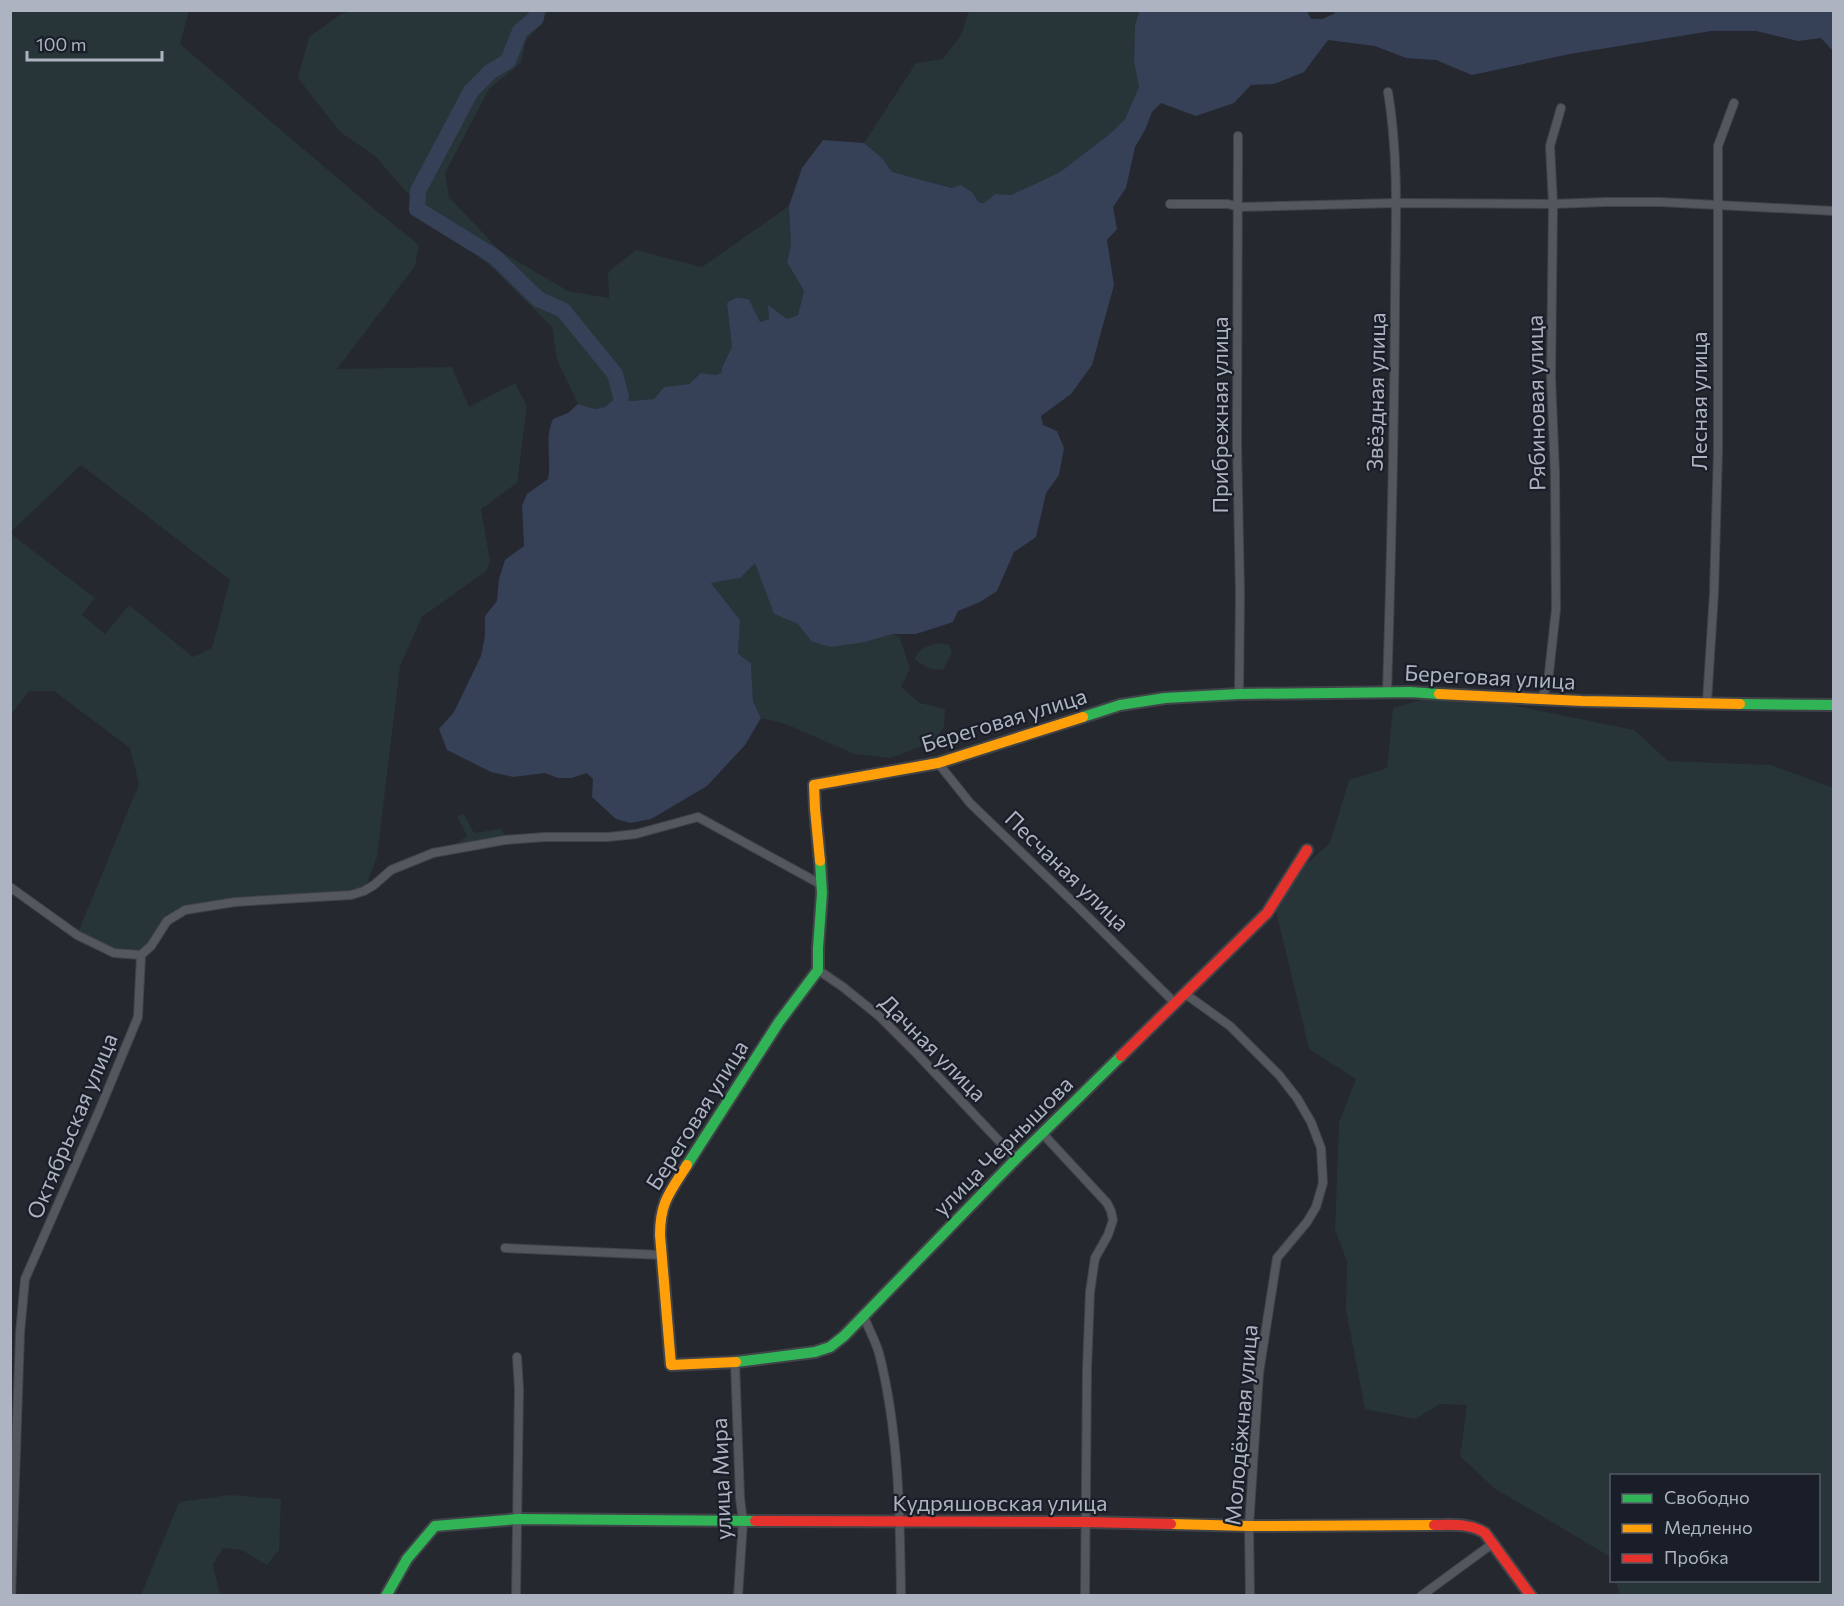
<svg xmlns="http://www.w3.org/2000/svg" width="1844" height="1606" font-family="Commissioner,sans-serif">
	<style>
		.green { fill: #273538 }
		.water { fill: #364157 }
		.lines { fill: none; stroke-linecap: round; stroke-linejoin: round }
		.river { stroke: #364157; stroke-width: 16 }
		.street-casing { stroke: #404348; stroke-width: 10 }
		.fast-casing { stroke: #404348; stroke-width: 14 }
		.slow-casing { stroke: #404348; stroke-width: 14 }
		.jam-casing { stroke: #404348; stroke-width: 14 }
		.street { stroke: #54575e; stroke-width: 8 }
		.fast { stroke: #30b455; stroke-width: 10 }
		.slow { stroke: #ff9f0a; stroke-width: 10 }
		.jam { stroke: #e5322d; stroke-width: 10 }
		.labels { text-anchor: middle; stroke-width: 4.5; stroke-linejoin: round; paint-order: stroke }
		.street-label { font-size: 22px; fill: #aeb3c1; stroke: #1a1e29 }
	</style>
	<rect width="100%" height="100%" fill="#25282f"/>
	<g class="green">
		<polygon points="355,10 547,11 542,24 526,40 521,63 489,89 445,173 449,197 500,251 568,291 609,298 608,272 636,250 702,267 789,206 791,245 787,262 804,291 798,315 787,319 768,306 769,319 760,322 733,298 727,303 732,347 722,366 722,372 717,375 701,373 689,384 664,387 654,399 631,401 621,397 613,400 605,407 595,409 578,404 557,360 552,327 498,273 463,242 412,214 411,197 375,156 340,132 298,78 309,37 341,14"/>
		<polygon points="11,11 189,11 180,44 368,204 419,245 415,266 337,369 452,367 469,407 515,383 527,406 517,483 481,509 490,561 486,571 422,617 400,666 377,857 364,891 185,910 167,921 141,955 114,953 77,935 139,784 130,748 54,691 29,691 11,714 11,534 95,598 82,615 105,634 129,605 193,657 212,648 230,580 81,465 11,532"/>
		<polygon points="969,11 1139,11 1135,26 1134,62 1139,87 1125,119 1111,133 1060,172 1011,195 995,194 984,203 978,202 973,193 892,172 882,158 864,143 916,63 943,59 961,35"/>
		<polygon points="755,562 774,614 798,624 811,641 865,642 893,634 900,638 910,669 901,687 920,703 945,709 944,727 933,742 891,758 854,754 786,724 761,718 753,701 751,663 738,654 740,620 711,583 740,578"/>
		<path d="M941,643l8,2 3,8 -9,17c-12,0 -20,-3 -28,-11 4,-12 15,-14 26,-16z"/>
		<polygon points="1431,697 1507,704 1634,730 1668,761 1771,765 1833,788 1833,1595 1620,1595 1616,1581 1818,1580 1818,1476 1612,1476 1611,1564 1609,1556 1494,1488 1460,1456 1467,1405 1440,1404 1415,1419 1365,1409 1346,1310 1347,1261 1335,1230 1339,1122 1356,1079 1309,1049 1272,894 1330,843 1349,780 1387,768 1393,708"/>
		<polygon points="464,814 474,833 501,829 505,835 453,846 467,836 457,816"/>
		<polygon points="229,1495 281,1499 279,1550 267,1565 242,1550 223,1548 213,1564 220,1595 141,1595 179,1502"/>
	</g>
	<path class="water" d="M1335,11h498v40l-12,-13 -23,3 -42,-10h-45l-141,23 -98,21 -36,-15 -30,-2 -31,-12 -47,-6 -24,32 -30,12 -23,1 -17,18 -38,13 -35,-13 -9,9 -7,18 -10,17 -9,41 -13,19 4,22 -10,11 7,45 -22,80 -21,29 -30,22 2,9 14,6 7,17 -5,27 -13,18 -10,44 -22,15 -17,39 -17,11 -22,9 -5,11 -37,12h-23l-28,8 -35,5 -19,-6 -13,-17 -24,-10 -19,-51 -15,15 -29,5 29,37 -2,34 13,9 2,38 8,17 -16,27 -38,41 -56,33 -21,4 -14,-4 -24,-22 1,-18 -6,-6 -15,5h-14l-13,-5 -32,4 -22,-5 -44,-22 -8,-21 15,-17 27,-56 4,-20v-20l12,-15 2,-22 6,-19 19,-14 -2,-40 5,-12 21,-15c4,-21 -4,-40 5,-60l15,-6 10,-9 17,5 10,-2 8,-7 8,-3 10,4 23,-2 10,-12 25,-3 12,-11 16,2 5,-3v-5l10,-20 -5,-44c8,-7 13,-6 22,-3l11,22 9,-3 -1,-14 19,14 11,-4 6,-24 -17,-29 4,-17 -2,-39 13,-38 21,-28 41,3 18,15 10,14 60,16 9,-3 12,8 5,9 6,1 11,-9 16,1 49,-23 51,-39 14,-14 14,-32 -5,-25 1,-36 4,-15h168l4,8h11l12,-5z"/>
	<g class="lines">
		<polyline class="river" points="537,10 536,18 520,31 508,61 490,72 471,91 418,191 417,209 495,257 538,299 563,310 615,374 621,397"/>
		<g class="street-casing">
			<g id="street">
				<polyline points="1238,136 1237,444 1240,593 1239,694"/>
				<polyline points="1170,204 1228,204 1239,207 1395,203 1553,204 1606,202 1660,202 1834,211"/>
				<path d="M1387,692c4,-127 7,-254 8,-382 0,-72 5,-146 -7,-218"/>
				<polyline points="1542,698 1548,682 1556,609 1555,473 1551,377 1553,204 1550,146 1561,108"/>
				<polyline points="1707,702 1714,593 1718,451 1718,146 1734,103"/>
				<polyline points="938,763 970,803 1072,901 1174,1002"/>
				<polyline points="10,887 77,935 114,953 141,955 151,946 167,921 185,910 235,902 351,895 364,891 374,885 391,870 433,853 505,840 545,837 608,837 636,834 698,817 822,885"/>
				<polyline points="818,970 843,987 879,1016 918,1055 1016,1159"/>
				<polyline points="1184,993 1230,1026 1279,1075 1297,1098 1311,1122 1321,1148 1323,1183 1316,1207 1307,1222 1277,1258 1259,1373 1249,1526 1250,1596"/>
				<polyline points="1043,1134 1107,1203 1111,1211 1113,1220 1108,1235 1095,1258 1090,1292 1087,1369 1085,1596"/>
				<polyline points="505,1248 662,1255"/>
				<path d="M863,1315c5,12 12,25 16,38 20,79 21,161 22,243"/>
				<polyline points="735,1362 740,1498 743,1522 738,1596"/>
				<polyline points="11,1596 20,1333 25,1279 99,1111 138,1017 141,955"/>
				<polyline points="516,1596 519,1389 517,1357"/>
				<polyline points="1421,1596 1492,1544"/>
			</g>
		</g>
		<g class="fast-casing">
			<g id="fast">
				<polyline points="1740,704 1834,705"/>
				<polyline points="1083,717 1120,705 1165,698 1239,694 1410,692 1439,694"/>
				<polyline points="687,1165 779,1022 818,970 818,948 822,893 820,861"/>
				<polyline points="736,1362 815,1352 830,1347 844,1336 1016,1159 1121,1056"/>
				<polyline points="386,1596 407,1559 435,1526 518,1519 755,1521"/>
			</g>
		</g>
		<g class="slow-casing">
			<g id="slow">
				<polyline points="1439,694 1582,701 1740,704"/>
				<polyline points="820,861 815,809 814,785 938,763 1083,717"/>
				<path d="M687,1165c-17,27 -27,37 -27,70l11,130 65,-3"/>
				<polyline points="1171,1524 1249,1526 1434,1525"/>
			</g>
		</g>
		<g class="jam-casing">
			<g id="jam">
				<polyline points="1121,1056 1267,913 1307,850"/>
				<polyline points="755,1521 1085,1522 1171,1524"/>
				<path d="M1434,1525c18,0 36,-2 51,8l46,63"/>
			</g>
		</g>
		<use href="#street" class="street"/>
		<use href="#fast" class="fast"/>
		<use href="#slow" class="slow"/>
		<use href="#jam" class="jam"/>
	</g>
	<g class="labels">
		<g class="street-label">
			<text transform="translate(1376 392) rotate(-89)" y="8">Звёздная улица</text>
			<text transform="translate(1699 401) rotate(-90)" y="8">Лесная улица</text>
			<text transform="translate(1536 403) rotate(-91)" y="8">Рябиновая улица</text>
			<text transform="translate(1220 415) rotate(-90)" y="8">Прибрежная улица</text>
			<text transform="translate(1490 677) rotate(3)" y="8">Береговая улица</text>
			<text transform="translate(1004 720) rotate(-17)" y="8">Береговая улица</text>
			<text transform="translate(1067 871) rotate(44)" y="8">Песчаная улица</text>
			<text transform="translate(933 1048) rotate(45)" y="8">Дачная улица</text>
			<text transform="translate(697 1115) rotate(-58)" y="8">Береговая улица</text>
			<text transform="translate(72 1126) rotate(-67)" y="8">Октябрьская улица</text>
			<text transform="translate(1003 1146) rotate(-45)" y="8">улица Чернышова</text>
			<text transform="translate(1241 1425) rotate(-85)" y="8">Молодёжная улица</text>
			<text transform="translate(721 1479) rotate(-92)" y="8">улица Мира</text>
			<text x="1000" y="1511">Кудряшовская улица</text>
		</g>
	</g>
	<rect width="1844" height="1606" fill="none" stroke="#aeb3c1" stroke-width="24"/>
	<rect x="1610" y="1474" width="210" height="108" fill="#1a1e29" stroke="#555a66" stroke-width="1.5"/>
	<rect x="1622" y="1494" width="30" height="9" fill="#30b455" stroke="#555a66" stroke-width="1.5"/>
	<text x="1664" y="1504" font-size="18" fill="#aeb3c1">Свободно</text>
	<rect x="1622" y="1524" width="30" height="9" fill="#ff9f0a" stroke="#555a66" stroke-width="1.5"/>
	<text x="1664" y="1534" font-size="18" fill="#aeb3c1">Медленно</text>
	<rect x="1622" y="1554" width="30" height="9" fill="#e5322d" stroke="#555a66" stroke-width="1.5"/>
	<text x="1664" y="1564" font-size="18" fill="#aeb3c1">Пробка</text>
	<path d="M27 51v9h135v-9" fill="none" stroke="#aeb3c1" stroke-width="3"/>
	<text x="36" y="51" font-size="18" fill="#aeb3c1" stroke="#1a1e29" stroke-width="4.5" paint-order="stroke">100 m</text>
</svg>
